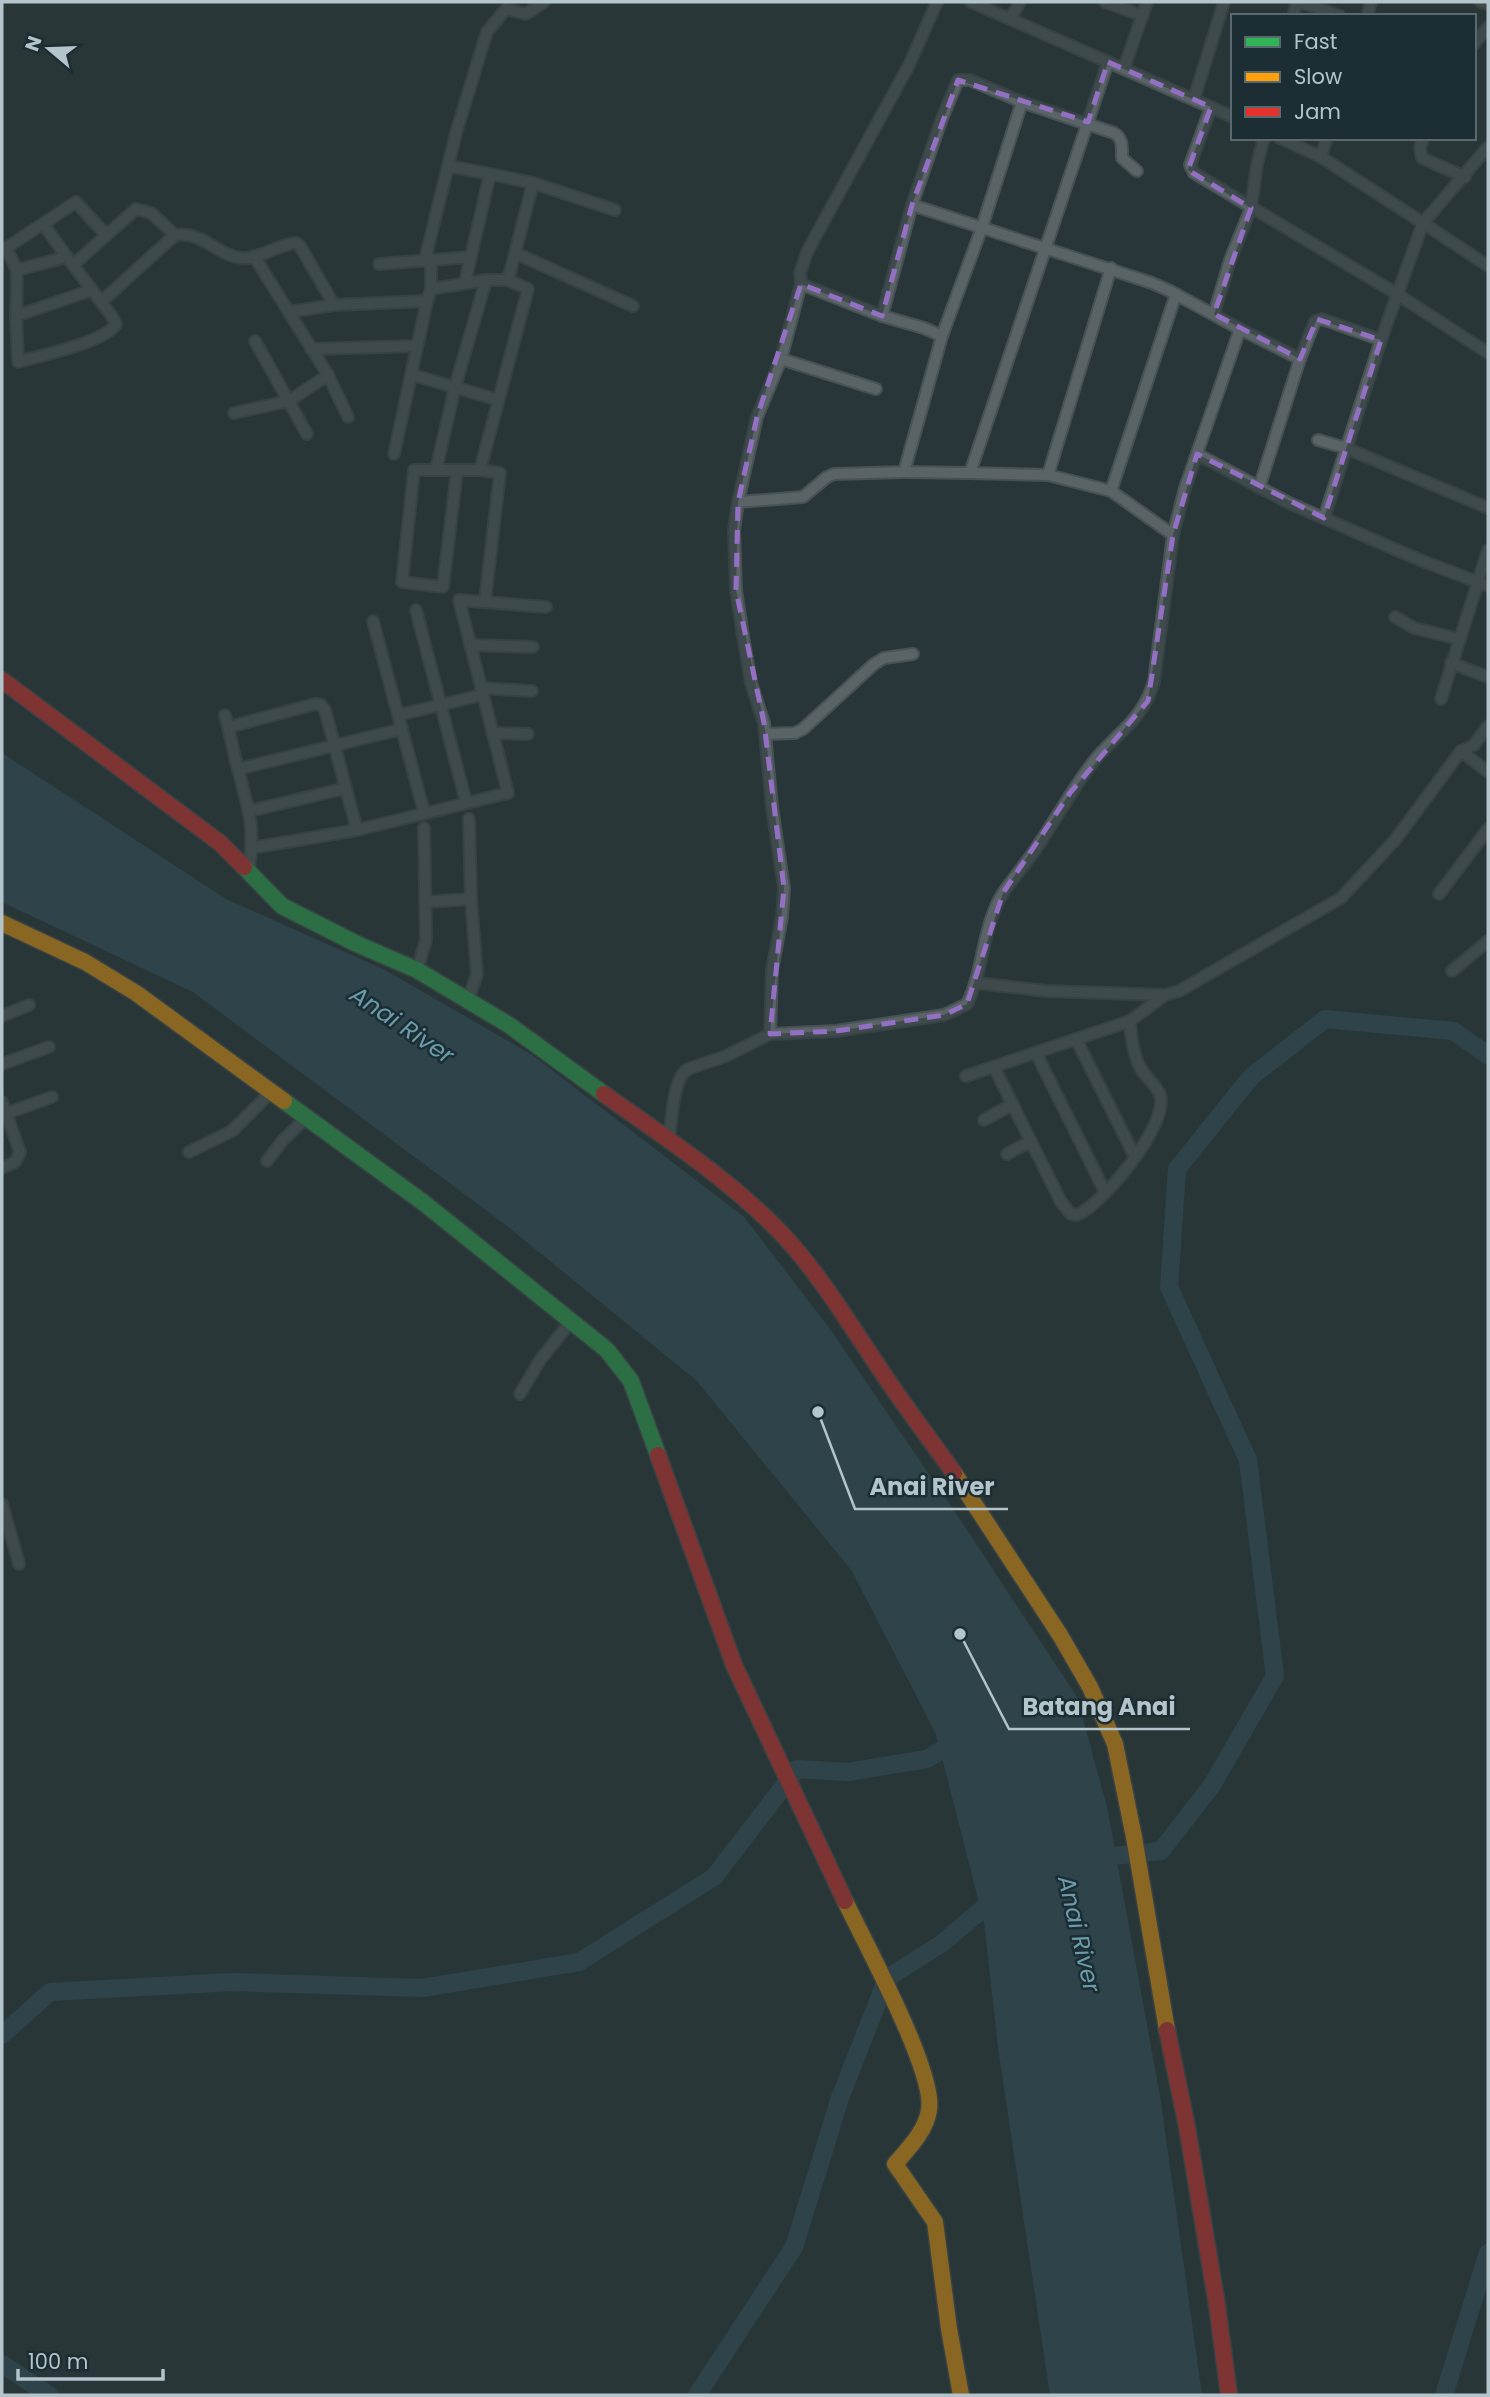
<svg xmlns="http://www.w3.org/2000/svg" width="1490" height="2397" font-family="Poppins,sans-serif">
	<style>
		.water { fill: #345661 }
		.lines { fill: none; stroke-linecap: round; stroke-linejoin: round }
		.river { stroke: #345661; stroke-width: 18 }
		.street-casing { stroke: #485153; stroke-width: 14 }
		.fast-casing { stroke: #485153; stroke-width: 19 }
		.slow-casing { stroke: #485153; stroke-width: 19 }
		.jam-casing { stroke: #485153; stroke-width: 19 }
		.street { stroke: #5a6366; stroke-width: 10 }
		.fast { stroke: #30b455; stroke-width: 16 }
		.slow { stroke: #ff9f0a; stroke-width: 16 }
		.jam { stroke: #e5322d; stroke-width: 16 }
		.marked { fill: none; stroke: #9470c4; stroke-width: 5; stroke-dasharray: 14 9; stroke-linejoin: round }
		.labels { text-anchor: middle; stroke-width: 5; stroke-linejoin: round; paint-order: stroke }
		.water-label { font-size: 24px; font-style: italic; fill: #6b9cab; stroke: #1c2e34 }
		.leader { fill: none; stroke: #b3c4ca; stroke-width: 2.5 }
		.callout-dot { fill: #b3c4ca; stroke: #1c2e34; stroke-width: 2.5 }
		.callout-label { font-size: 24px; text-anchor: middle; font-weight: bold; fill: #b3c4ca; stroke: #1c2e34; stroke-width: 5; stroke-linejoin: round; paint-order: stroke }
	</style>
	<rect width="100%" height="100%" fill="#293639"/>
	<polygon class="water" points="2,753 226,899 385,970 532,1055 744,1217 830,1329 963,1524 1077,1697 1107,1807 1160,2096 1202,2395 1050,2395 998,2047 984,1922 936,1734 852,1571 696,1380 506,1225 193,992 2,902"/>
	<g class="lines">
		<g class="river">
			<polyline points="1093,1858 1161,1851 1212,1785 1275,1676 1248,1460 1169,1287 1177,1169 1251,1077 1325,1019 1453,1031 1488,1055"/>
			<polyline points="2,2035 50,1992 234,1982 422,1988 579,1962 714,1877 797,1769 848,1772 927,1759 960,1739"/>
			<polyline points="2,2364 49,2395"/>
			<polyline points="697,2395 794,2247 840,2098 887,1978 941,1944 999,1895"/>
			<polyline points="1444,2395 1488,2253"/>
		</g>
		<g class="street-casing">
			<g id="street">
				<polyline points="971,2 1108,62"/>
				<polyline points="1105,2 1143,16"/>
				<polyline points="1300,2 1340,16"/>
				<polyline points="1481,2 1488,4"/>
				<polyline points="1293,16 1297,2"/>
				<polyline points="1367,16 1371,2"/>
				<polyline points="1010,19 1020,2"/>
				<polyline points="1474,44 1488,27"/>
				<polyline points="1124,68 1147,2"/>
				<polyline points="1194,99 1224,2"/>
				<polyline points="1211,107 1190,165 1194,173 1397,294 1488,353"/>
				<polyline points="1280,138 1321,157 1423,223 1381,340 1324,518"/>
				<polyline points="1423,138 1420,148 1422,158 1465,177"/>
				<polyline points="1488,147 1423,223 1488,266"/>
				<polyline points="1321,157 1327,138"/>
				<polyline points="448,166 490,174 465,282"/>
				<polyline points="490,174 533,183 508,280"/>
				<polyline points="533,183 615,210"/>
				<polyline points="43,224 67,257"/>
				<polyline points="6,248 76,202 106,235"/>
				<path d="M2,250l4,-2 11,22 50,-13 44,58 5,9c-10,18 -77,32 -98,38l-2,-46 76,-26"/>
				<polyline points="515,253 633,306"/>
				<polyline points="254,256 328,375 348,417"/>
				<polyline points="425,260 456,133 484,41 487,32 506,9 526,14 544,2"/>
				<polyline points="379,264 471,257"/>
				<polyline points="73,265 136,209 151,213 175,235"/>
				<polyline points="801,284 781,359 757,417 738,502 734,530 736,590 742,630 751,683 764,723 765,734 795,733 803,729 874,664 884,658 913,654"/>
				<polyline points="431,289 431,259"/>
				<path d="M101,302l74,-67c29,-4 42,21 67,23 19,1 36,-14 54,-15l4,3 34,59"/>
				<polyline points="289,312 334,305 427,301 431,289 486,280 508,280 528,289 480,470 414,470 402,582 443,587 457,470"/>
				<polyline points="1214,314 1230,260 1251,208 1257,164 1264,138"/>
				<polyline points="16,316 17,270"/>
				<path d="M882,316l30,-111 29,-84 17,-41h12l52,22 92,31c9,5 8,14 8,25l15,13"/>
				<polyline points="1240,329 1300,359"/>
				<polyline points="942,336 981,230 1022,102"/>
				<polyline points="255,341 307,434"/>
				<polyline points="311,349 417,346"/>
				<polyline points="781,359 876,389"/>
				<polyline points="413,375 498,400"/>
				<polyline points="234,413 289,401 328,375"/>
				<polyline points="1318,440 1346,448 1488,508"/>
				<polyline points="394,454 427,301"/>
				<polyline points="1197,454 1289,503 1420,560 1488,586"/>
				<polyline points="436,470 455,387 486,280"/>
				<polyline points="480,470 500,473 485,601"/>
				<polyline points="904,472 970,473 1108,62 1233,117"/>
				<polyline points="970,473 1048,475 1111,491 1176,294"/>
				<polyline points="1048,475 1111,268"/>
				<polyline points="1259,488 1300,359 1315,321 1322,319 1381,340"/>
				<polyline points="1111,491 1173,535"/>
				<polyline points="738,502 803,497 827,477 834,474 904,472 942,336 924,328 882,316 801,284 800,273 807,252 909,65 937,2"/>
				<polyline points="416,610 466,802"/>
				<polyline points="1395,617 1414,628 1459,639"/>
				<polyline points="373,621 424,812"/>
				<polyline points="470,645 533,647"/>
				<polyline points="1451,663 1488,677"/>
				<polyline points="481,688 532,691"/>
				<polyline points="1441,699 1488,550"/>
				<path d="M225,715c5,18 8,36 13,54 11,43 18,59 10,105"/>
				<polyline points="398,715 482,695"/>
				<polyline points="229,727 315,704 321,705 325,710 357,830"/>
				<polyline points="492,733 528,734"/>
				<polyline points="765,734 772,807 784,888 782,917 772,970 770,1034"/>
				<polyline points="1461,751 1488,772"/>
				<polyline points="238,769 402,729"/>
				<polyline points="250,811 346,788"/>
				<polyline points="469,819 471,899"/>
				<polyline points="252,848 357,830 508,793 459,600 546,607"/>
				<polyline points="1439,894 1488,829"/>
				<polyline points="425,902 471,899 477,974 468,1000"/>
				<polyline points="417,970 426,940 424,828"/>
				<polyline points="1452,971 1488,941"/>
				<polyline points="976,983 1046,991 1165,995 1179,991 1341,898 1395,840 1461,751 1474,745 1488,726"/>
				<polyline points="2,1016 29,1005"/>
				<polyline points="1076,1039 1135,1157"/>
				<polyline points="1036,1053 1105,1192"/>
				<polyline points="2,1064 49,1047"/>
				<path d="M994,1067l67,135 10,12 6,1c26,-11 92,-90 83,-120 -3,-10 -14,-17 -19,-26 -8,-14 -10,-32 -11,-48"/>
				<polyline points="966,1076 1130,1021 1165,995"/>
				<polyline points="2,1102 20,1152 15,1162 2,1168"/>
				<polyline points="2,1115 52,1097"/>
				<polyline points="984,1120 1013,1104"/>
				<path d="M669,1140c2,-16 4,-63 19,-71l38,-13 44,-22 66,-3 108,-16 23,-11c17,-34 15,-78 36,-111 10,-15 22,-28 32,-43 20,-29 37,-61 59,-89 24,-29 49,-41 60,-80l19,-146 12,-47 55,-159 -72,-39 -16,-7 -240,-78"/>
				<polyline points="189,1152 232,1131 272,1091"/>
				<polyline points="1007,1154 1031,1141"/>
				<polyline points="267,1161 283,1140 307,1117"/>
				<polyline points="520,1394 540,1360 572,1320"/>
				<polyline points="2,1504 19,1564"/>
			</g>
		</g>
		<g class="fast-casing">
			<g id="fast">
				<polyline points="244,867 282,906 357,944 417,970 509,1025 604,1094"/>
				<polyline points="284,1101 424,1203 607,1350 631,1381 658,1455"/>
			</g>
		</g>
		<g class="slow-casing">
			<g id="slow">
				<polyline points="2,923 85,962 136,993 284,1101"/>
				<polyline points="954,1473 1060,1635 1090,1687 1115,1744 1134,1837 1167,2030"/>
				<path d="M845,1901c19,40 91,172 84,209 -3,21 -21,39 -34,54l40,58 14,107 12,66"/>
			</g>
		</g>
		<g class="jam-casing">
			<g id="jam">
				<polyline points="2,680 220,843 244,867"/>
				<path d="M604,1094c60,43 124,84 176,138 36,37 65,85 94,128 25,39 53,75 80,113"/>
				<polyline points="658,1455 734,1665 845,1901"/>
				<polyline points="1167,2030 1187,2127 1217,2305 1229,2395"/>
			</g>
		</g>
		<use href="#street" class="street"/>
		<use href="#fast" class="fast"/>
		<use href="#slow" class="slow"/>
		<use href="#jam" class="jam"/>
	</g>
	<path d="M0 0H1490V2397H0ZM1108,62l103,45 -23,63 63,38 -37,106 86,45 17,-40 64,21 -57,178 -127,-64 -24,81 -25,166 -78,92 -67,100 -36,111 -23,11 -108,16 -66,3 14,-146 -20,-165 -28,-133 2,-88 19,-85 44,-133 81,32 30,-111 46,-125 130,42z" fill="#293639" fill-opacity=".55" fill-rule="evenodd"/>
	<path class="marked" d="M1108,62l103,45 -23,63 63,38 -37,106 86,45 17,-40 64,21 -57,178 -127,-64 -24,81 -25,166 -78,92 -67,100 -36,111 -23,11 -108,16 -66,3 14,-146 -20,-165 -28,-133 2,-88 19,-85 44,-133 81,32 30,-111 46,-125 130,42z"/>
	<g class="labels">
		<g class="water-label">
			<text transform="translate(402 1025) rotate(34)" y="8">Anai River</text>
			<text transform="translate(1079 1934) rotate(77)" y="8">Anai River</text>
		</g>
	</g>
	<path class="leader" d="M818 1412L855 1509H1008M960 1634L1009 1729H1190"/>
	<g class="callout-dot">
		<circle cx="818" cy="1412" r="7"/>
		<circle cx="960" cy="1634" r="7"/>
	</g>
	<g class="callout-label">
		<text x="932" y="1495">Anai River</text>
		<text x="1099" y="1715">Batang Anai</text>
	</g>
	<rect width="1490" height="2397" fill="none" stroke="#b3c4ca" stroke-width="7"/>
	<rect x="1231" y="14" width="245" height="126" fill="#1c2e34" stroke="#586a70" stroke-width="2"/>
	<rect x="1245" y="37" width="35" height="10" fill="#30b455" stroke="#586a70" stroke-width="2"/>
	<text x="1294" y="49" font-size="21" fill="#b3c4ca">Fast</text>
	<rect x="1245" y="72" width="35" height="10" fill="#ff9f0a" stroke="#586a70" stroke-width="2"/>
	<text x="1294" y="84" font-size="21" fill="#b3c4ca">Slow</text>
	<rect x="1245" y="107" width="35" height="10" fill="#e5322d" stroke="#586a70" stroke-width="2"/>
	<text x="1294" y="119" font-size="21" fill="#b3c4ca">Jam</text>
	<g transform="translate(49 49) rotate(289)" stroke="#1c2e34" stroke-width="5" paint-order="stroke">
	<path d="M0-5L12 26L0 18L-12 26Z" fill="#b3c4ca"/>
	<text y="-10" font-size="19" font-weight="bold" text-anchor="middle" fill="#b3c4ca">N</text>
	</g>
	<path d="M18 2369v10h145v-10" fill="none" stroke="#b3c4ca" stroke-width="3.5"/>
	<text x="28" y="2369" font-size="21" fill="#b3c4ca" stroke="#1c2e34" stroke-width="5" paint-order="stroke">100 m</text>
</svg>
